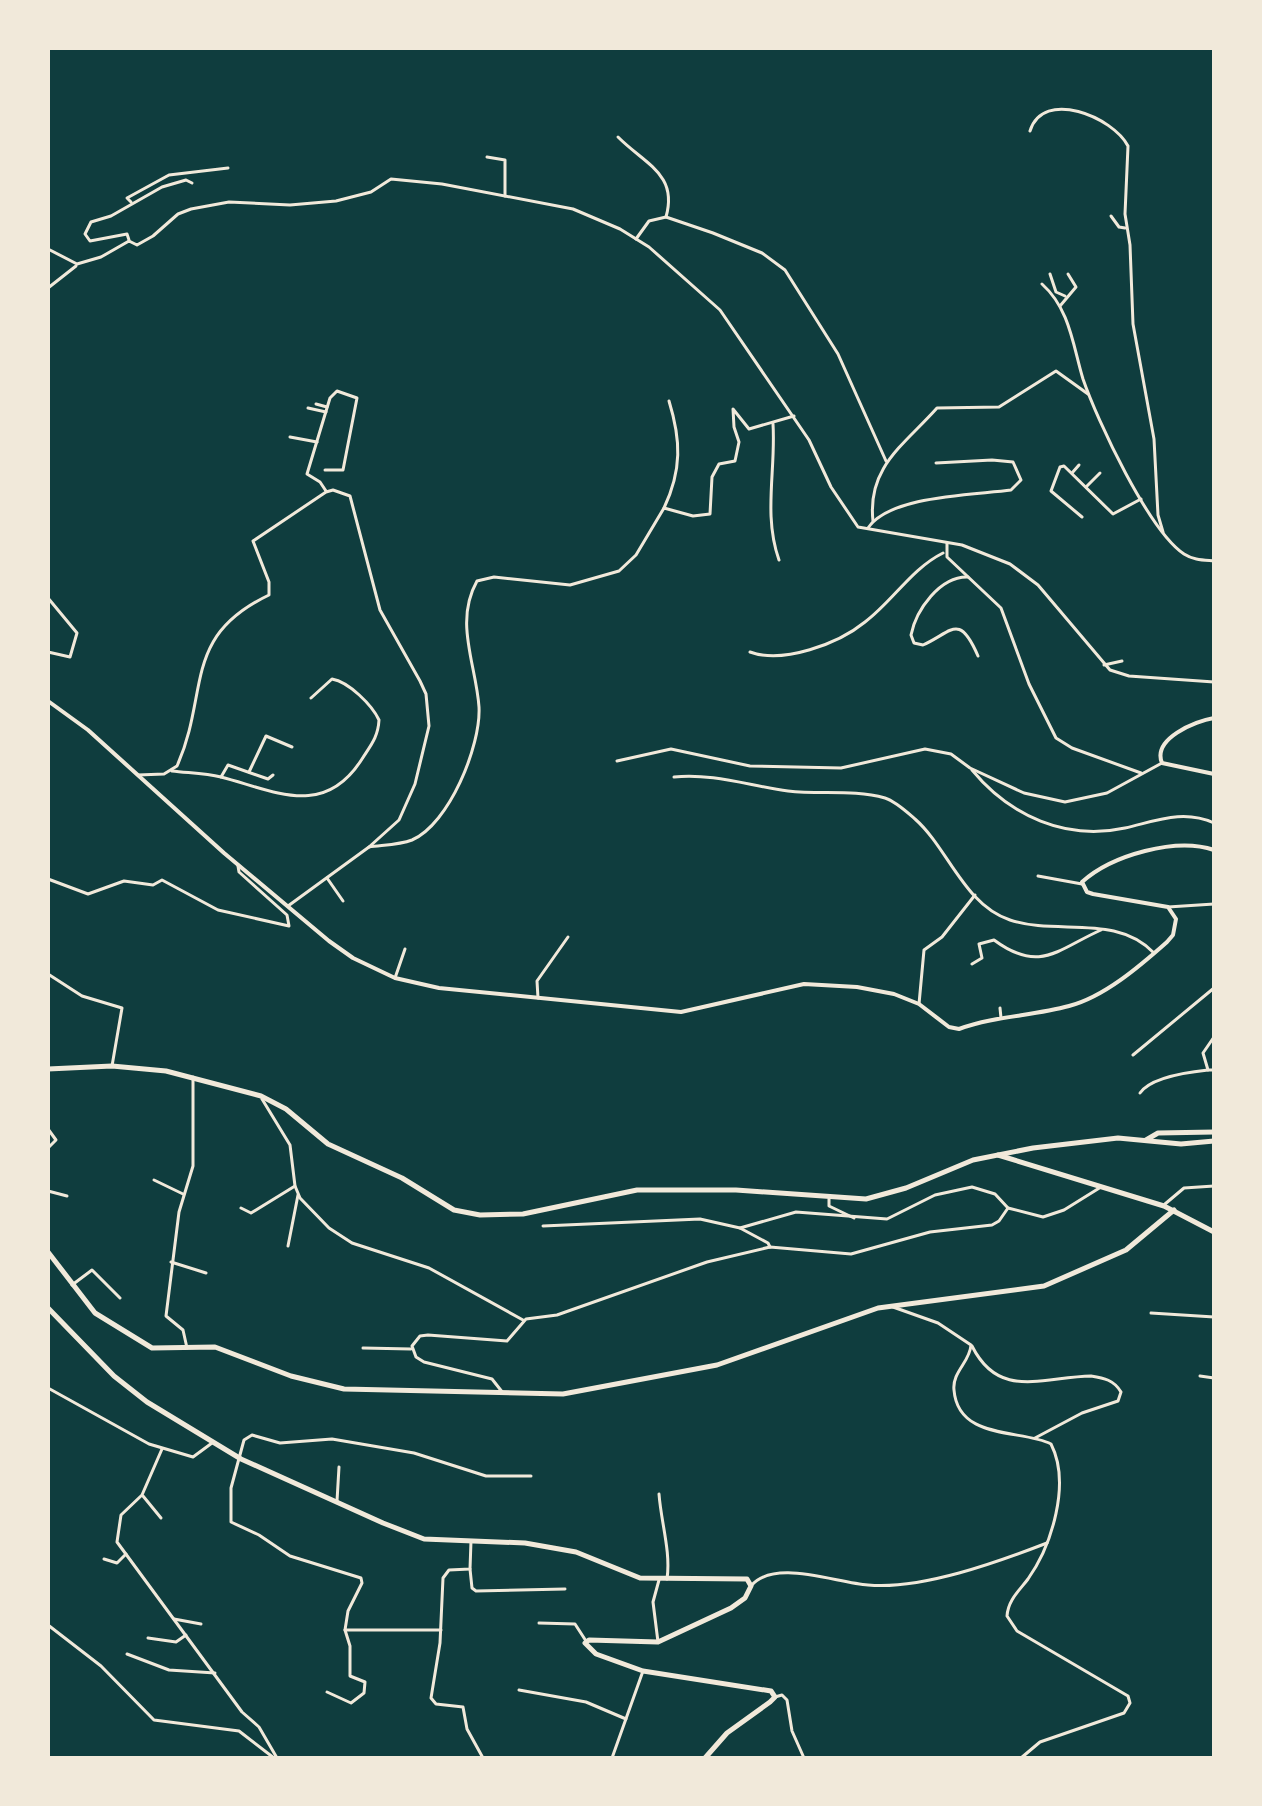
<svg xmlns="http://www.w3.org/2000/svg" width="1262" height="1806" font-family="'Titillium Web',sans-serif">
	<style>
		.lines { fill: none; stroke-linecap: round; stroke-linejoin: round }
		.minor { stroke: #f1e9da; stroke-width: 3 }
		.tertiary { stroke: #f1e9da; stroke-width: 4 }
		.secondary { stroke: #f1e9da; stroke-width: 5 }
		.primary { stroke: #f1e9da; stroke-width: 5 }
	</style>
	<rect width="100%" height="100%" fill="#0f3d3e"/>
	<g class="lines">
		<g class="minor">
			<path d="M1030,131c13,-43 83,-14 98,15l-3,68 5,31 3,79 21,115 4,76 5,17"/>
			<path d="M618,137c28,28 60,37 48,80"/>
			<polyline points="487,157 505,160 505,196"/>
			<polyline points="131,202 127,198 169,175 228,168"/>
			<polyline points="1111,216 1119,227 1125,228"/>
			<polyline points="636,239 649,221 666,217 713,233 762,253 785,270 838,354 886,461"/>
			<polyline points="129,240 127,234 90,241 85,234 91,222 111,216 162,187 186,180 192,183"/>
			<polyline points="48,249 77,264 101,257 129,241 137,245 153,236 178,214 191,209 229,202 290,205 336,201 371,192 391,179 442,184 573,209 620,229 649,247 720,310 809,440 831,487 858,527 962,545 1010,564 1038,585 1110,670 1129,676 1214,682"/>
			<polyline points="1050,274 1056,292 1065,296"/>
			<path d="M1042,284c28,25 31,62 41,95 14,41 66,152 101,175 9,6 20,6 30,7"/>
			<polyline points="48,288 76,266"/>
			<polyline points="1060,306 1076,287 1068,274"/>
			<polyline points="316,404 327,407"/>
			<polyline points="308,408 326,412"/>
			<path d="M773,424c3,46 -10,91 6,136"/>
			<polyline points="290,437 317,442"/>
			<polyline points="325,470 343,470 357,398 337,391 330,398 307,474 320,482 326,491"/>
			<polyline points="1072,473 1079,465"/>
			<polyline points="1086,487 1100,473"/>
			<path d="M664,508c18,-38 17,-68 5,-107"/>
			<polyline points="1082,517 1051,491 1060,467 1064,466 1113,514 1141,499"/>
			<path d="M873,521c-6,-54 31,-76 64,-113l62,-1 57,-36 32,23"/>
			<path d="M868,528c22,-33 107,-33 143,-38l10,-10 -8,-18 -21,-2 -56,3"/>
			<polyline points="947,543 947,557 1001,608 1029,684 1056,738 1072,748 1141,773"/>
			<path d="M968,577c-28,-1 -52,33 -57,58l3,8 9,2c29,-13 36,-33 55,11"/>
			<polyline points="48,598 77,633 70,657 48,652"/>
			<path d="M750,652c33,12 88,-8 115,-30 28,-21 46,-53 78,-69"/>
			<polyline points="1104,665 1122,661"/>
			<polyline points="617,761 671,749 750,766 841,768 925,749 951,754 970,768 1024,793 1065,802 1107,793 1162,763"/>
			<path d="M972,770c38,46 94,71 153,58 31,-7 58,-19 89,-5"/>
			<path d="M172,771c16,2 33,2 49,6 54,14 103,42 141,-18 8,-13 16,-21 17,-39 -7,-15 -30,-38 -47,-41l-21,19"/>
			<polyline points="249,772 266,736 292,747"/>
			<path d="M138,775l26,-1 13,-8c33,-74 4,-129 92,-171v-13l-16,-41 73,-49 7,-2 17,6 30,114 40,71 6,13 3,32 -14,58 -16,36 -30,27 -81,59"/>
			<polyline points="221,777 228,765 268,779 273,775"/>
			<path d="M674,777c39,-4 76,9 114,14 32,4 65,-2 97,7 10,3 22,14 30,21 33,29 49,86 95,101 47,16 106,-7 144,33"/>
			<path d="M369,847c14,-2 30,-2 43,-7 37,-16 69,-94 67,-133 -3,-43 -25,-85 -2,-126l17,-4 76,8 49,-14 17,-16 28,-47 29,8 17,-2 2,-37 7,-13 16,-3 4,-19 -5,-15 -1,-18 16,20 45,-13"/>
			<polyline points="1038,876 1082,884"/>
			<polyline points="327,878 343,901"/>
			<polyline points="48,879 88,894 124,881 153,885 162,880 218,910 289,926 287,915 239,872 238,866"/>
			<polyline points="1168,907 1214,904"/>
			<path d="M972,964l10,-6 -3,-14 15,-4c46,34 64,9 107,-10"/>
			<polyline points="48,974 82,996 122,1008 112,1066"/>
			<polyline points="395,978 405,949"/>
			<polyline points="538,998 537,981 568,937"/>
			<polyline points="919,1004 924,950 942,937 975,895"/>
			<polyline points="1000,1008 1001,1018"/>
			<polyline points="1214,1037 1203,1053 1208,1070 1214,1070"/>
			<polyline points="1133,1055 1214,988"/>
			<path d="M1140,1093c11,-16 49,-21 68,-23"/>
			<polyline points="262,1099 290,1145 295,1186 300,1198 329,1228 352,1243 429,1268 523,1320"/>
			<polyline points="48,1129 56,1140 48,1148"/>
			<polyline points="154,1180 183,1194"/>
			<polyline points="48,1191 67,1196"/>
			<polyline points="829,1199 829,1206 854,1218"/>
			<polyline points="1165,1204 1184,1188 1214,1186"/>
			<polyline points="241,1208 251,1213 295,1186"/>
			<polyline points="543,1226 700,1219 740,1228 768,1243 770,1247"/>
			<polyline points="740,1228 796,1212 887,1219 935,1195 972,1187 995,1194 1008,1208 1043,1217 1064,1210 1101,1187"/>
			<polyline points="288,1246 298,1195"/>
			<polyline points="171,1262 206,1273"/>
			<polyline points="72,1285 92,1270 120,1298"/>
			<path d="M893,1307l45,16 33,22c-1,17 -19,27 -17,45 4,51 69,39 97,54 20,39 1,101 -23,135 -9,12 -20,21 -21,37l10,15 111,65 2,7 -6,10 -84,29 -19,16"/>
			<polyline points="1151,1313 1214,1317"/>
			<path d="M972,1346c27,54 70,31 119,30 13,2 23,4 30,16l-3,9 -36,12 -47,25"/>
			<polyline points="187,1348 183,1330 166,1316 179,1212 193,1166 193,1077"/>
			<polyline points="363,1348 411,1349"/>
			<polyline points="1200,1376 1214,1378"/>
			<polyline points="48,1388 149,1444 193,1457 212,1443"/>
			<polyline points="503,1393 492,1379 424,1362 416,1357 412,1346 420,1336 428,1335 507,1341 526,1319 557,1315 707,1262 770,1247 851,1254 930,1232 992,1225 999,1221 1008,1208"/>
			<polyline points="162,1449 142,1495 121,1515 117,1542 242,1712 259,1727 277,1758"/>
			<path d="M659,1494c2,28 12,58 8,85"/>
			<polyline points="143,1496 161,1518"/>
			<polyline points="337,1501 339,1467"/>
			<polyline points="471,1541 470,1569 449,1570 443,1578 440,1643 431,1698 436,1704 463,1707 467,1729 483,1758"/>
			<polyline points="104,1559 117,1563 126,1554"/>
			<polyline points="470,1569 472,1588 476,1591 565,1589"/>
			<path d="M751,1586c23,-28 85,-3 117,-1 53,5 130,-23 179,-42"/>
			<polyline points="174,1619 201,1624"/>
			<polyline points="539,1623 575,1624 586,1641"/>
			<polyline points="48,1625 101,1666 154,1720 239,1731 274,1758"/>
			<polyline points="441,1630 345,1630 348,1611 362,1583 361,1578 290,1556 259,1535 231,1522 231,1488 244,1440 252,1435 280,1443 332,1439 414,1453 486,1476 531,1476"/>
			<polyline points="148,1638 176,1642 186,1635"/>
			<polyline points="658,1642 653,1602 659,1580"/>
			<polyline points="127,1654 169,1670 215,1673"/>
			<polyline points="519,1690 586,1702 626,1719"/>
			<polyline points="327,1692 351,1703 364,1693 365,1682 350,1676 350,1646 345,1630"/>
			<polyline points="775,1697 782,1695 787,1700 792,1731 804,1758"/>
			<polyline points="612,1758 643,1671"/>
		</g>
		<g class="tertiary">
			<path d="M48,701l40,29 136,123 105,88 24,17 42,20 44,10 242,24 123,-28 53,3 37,7 25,10 30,23 10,2c36,-13 73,-13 110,-23 35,-9 71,-40 98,-64l6,-7 3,-16 -8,-12 -75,-13 -6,-2 -5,-10c30,-27 94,-45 132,-32"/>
			<path d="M1214,718c-19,3 -62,21 -52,45l52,11"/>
		</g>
		<g class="secondary">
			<polyline points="998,1155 1164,1206 1214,1232"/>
			<polyline points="48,1252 95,1313 152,1348 215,1347 291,1376 344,1389 563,1394 717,1365 878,1308 1044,1286 1126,1250 1174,1210"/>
			<polyline points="48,1308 114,1376 147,1402 241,1459 383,1523 424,1539 525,1543 576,1552 640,1578 747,1579 751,1586 745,1598 731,1608 658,1642 589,1640 585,1643 596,1654 643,1671 771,1691 775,1697 770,1702 727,1733 705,1758"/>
		</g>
		<g class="primary">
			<polyline points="48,1069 112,1066 166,1071 261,1096 286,1109 328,1144 402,1178 454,1210 480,1215 523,1214 637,1190 736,1190 866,1199 906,1188 973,1160 1033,1148 1118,1138 1181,1144 1214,1141"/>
			<polyline points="1146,1140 1158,1133 1214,1132"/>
		</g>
	</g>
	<rect width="1262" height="1806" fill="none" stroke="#f1e9da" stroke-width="100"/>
</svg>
